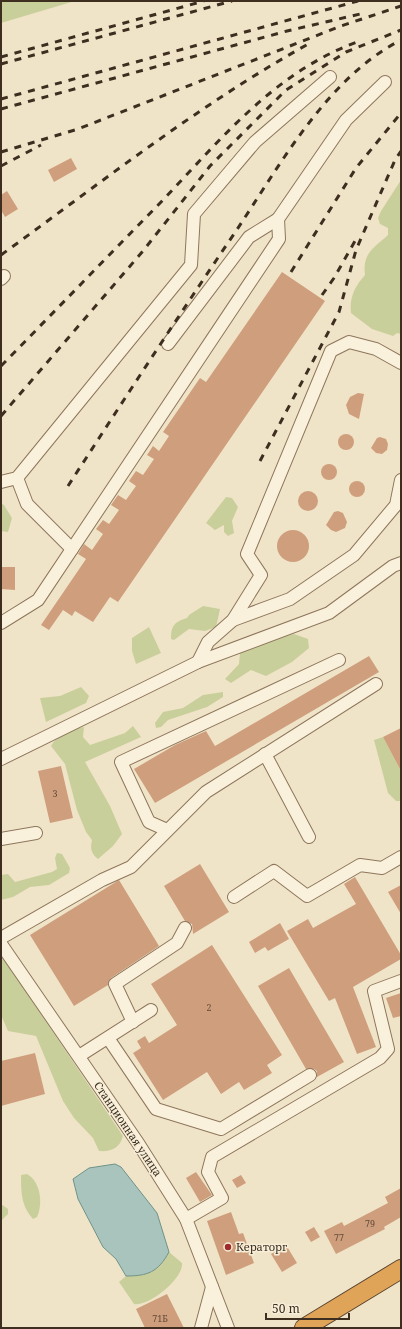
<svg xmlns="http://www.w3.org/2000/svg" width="402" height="1329" font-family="'Noto Serif',serif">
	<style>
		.green { fill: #c9cf9b }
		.water { fill: #a9c4bc; stroke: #6f938a }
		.building { fill: #cf9f7d }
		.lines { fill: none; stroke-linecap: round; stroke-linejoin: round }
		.minor-casing { stroke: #8d765c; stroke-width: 14 }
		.highway-casing { stroke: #5b4430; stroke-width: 20 }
		.minor { stroke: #faf1dc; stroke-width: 12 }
		.highway { stroke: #e0a458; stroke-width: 18 }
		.rail { stroke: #3d2e20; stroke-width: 3; stroke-dasharray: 7 7; stroke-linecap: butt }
		.poi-dot { fill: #9e2a2b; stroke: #f7eed8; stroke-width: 1.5 }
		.labels { text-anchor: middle; stroke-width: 3; stroke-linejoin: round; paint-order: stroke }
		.number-label { font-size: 9px; fill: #624a37 }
		.street-label { font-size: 11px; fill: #3d2e20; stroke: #f7eed8 }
		.poi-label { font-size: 11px; fill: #3d2e20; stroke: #f7eed8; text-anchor: start }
	</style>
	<rect width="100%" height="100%" fill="#f0e4c8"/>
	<g class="green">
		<polygon points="1,1 75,1 1,23"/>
		<path d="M401,180v154l-4,-1 -4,3 -21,-7 -21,-16c-2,-15 4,-27 14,-38 -3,-22 9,-27 23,-40v-7l-8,-4 -2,-6 3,-7z"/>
		<polygon points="226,497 232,498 238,507 232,521 234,533 228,536 224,532 224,525 215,530 206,523"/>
		<polygon points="1,503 4,505 12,518 8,532 1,531"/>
		<path d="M203,606l17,3 -4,18 -11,4 -16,-2 -15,11 -3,-1c0,-13 3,-17 16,-21l2,-3z"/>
		<polygon points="149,627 161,653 136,664 132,651 132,638"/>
		<polygon points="294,634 308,639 309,648 292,662 266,676 251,670 231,683 225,679 239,664 240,653 251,644"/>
		<polygon points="81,687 89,696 86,703 46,722 40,698 60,696"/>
		<polygon points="223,692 223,697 207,707 168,720 161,727 156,728 155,723 163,712 183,708 203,695"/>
		<path d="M133,726l8,11 -56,25 25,44 12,28 -9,12 -15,13c-7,-6 -8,-10 -6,-19l-6,-8 -9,-22 -12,-46 -14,-18c7,-12 19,-17 33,-19l-1,10 7,8 35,-12z"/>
		<polygon points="383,737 401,771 401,801 396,801 388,793 374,740"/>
		<polygon points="57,853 62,854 70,868 69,873 49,885 30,887 13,897 1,900 1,875 8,874 15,882 52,872 57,869 55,858"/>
		<path d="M1,955l122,181c-3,12 -12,16 -24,15l-6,-13 -19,-20 -11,-17 -27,-65 -28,-5 -7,-16z"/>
		<path d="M27,1174c14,8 16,30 10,43l-4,2c-12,-13 -12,-27 -12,-44z"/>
		<polygon points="1,1204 8,1209 8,1214 1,1221"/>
		<path d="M169,1252l13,11c2,15 -33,44 -48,41l-15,-22 7,-6c22,-1 32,-4 43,-24z"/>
	</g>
	<path class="water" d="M115,1164l6,3 36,46 12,39c-11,20 -21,24 -43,24l-10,-17 -13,-12 -25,-48 -5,-20 16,-11z"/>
	<g class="building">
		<polygon points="71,158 77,169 54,182 48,170"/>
		<polygon points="7,191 18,209 5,217 1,210 1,195"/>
		<polygon points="282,272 325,301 118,602 110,597 93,622 75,611 72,616 63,610 49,630 41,625 86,559 78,554 84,544 92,550 103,534 96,529 103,520 109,524 119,510 111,505 118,495 126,500 136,486 129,481 136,471 143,475 154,459 147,455 153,446 159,451 169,436 163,432 200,378 206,382"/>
		<polygon points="358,393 364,394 359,419 349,414 346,405 350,397"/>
		<circle cx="346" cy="442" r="8"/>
		<polygon points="380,437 386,439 388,444 387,450 382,454 376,453 371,448 377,438"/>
		<circle cx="329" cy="472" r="8"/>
		<circle cx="357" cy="489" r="8"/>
		<circle cx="308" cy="501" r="10"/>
		<polygon points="338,511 343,513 347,522 345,528 336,532 331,530 326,525 334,512"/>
		<circle cx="293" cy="546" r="16"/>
		<polygon points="1,567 15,567 15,590 1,589"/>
		<polygon points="369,656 379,672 155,803 134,769 175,745 206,731 215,746"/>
		<polygon points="401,728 401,771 383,737"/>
		<polygon points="61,766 73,818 50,823 38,771"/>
		<polygon points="200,864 229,912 193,934 192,924 185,921 164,886"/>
		<polygon points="355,877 401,955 401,959 353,987 376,1047 357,1054 335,998 329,1001 287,931 308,919 313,928 356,904 344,884"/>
		<polygon points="119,880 159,946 111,978 108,985 74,1006 30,935"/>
		<polygon points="401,885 401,914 388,892"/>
		<polygon points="280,923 289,939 268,951 265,947 255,953 249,942"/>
		<polygon points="212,945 282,1055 267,1065 272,1073 244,1090 239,1082 221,1094 207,1072 163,1100 133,1053 141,1048 137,1041 145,1036 149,1043 177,1025 151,984"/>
		<polygon points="289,968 344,1062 317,1077 317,1071 314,1069 306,1069 258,986"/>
		<polygon points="401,993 401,1016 393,1018 386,998"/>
		<polygon points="35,1053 45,1094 1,1106 1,1061"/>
		<polygon points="196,1172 212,1195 200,1202 186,1178"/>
		<polygon points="241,1175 246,1183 237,1188 232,1180"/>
		<polygon points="401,1188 401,1217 384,1227 385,1229 336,1254 324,1231 342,1222 344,1226 388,1203 385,1197"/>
		<polygon points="231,1212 239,1234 243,1233 254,1263 226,1275 207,1221"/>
		<polygon points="314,1227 320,1237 311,1242 305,1232"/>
		<polygon points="286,1245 297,1263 282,1272 271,1254"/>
		<polygon points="167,1294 184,1328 145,1328 136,1309"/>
	</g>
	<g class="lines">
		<g class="minor-casing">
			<g id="minor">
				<polyline points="1,279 4,276"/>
				<polyline points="168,344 249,237 278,219"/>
				<polyline points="17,478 27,504 72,549"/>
				<polyline points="1,482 17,478 191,265 194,214 255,142 330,77"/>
				<polyline points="233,620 290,599 354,555 396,505 401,480"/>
				<polyline points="1,623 38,600 279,239 278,219 346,120 385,82"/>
				<polyline points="198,662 208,642 233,620 261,575 247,554 331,351 349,342 376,349 401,363"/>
				<polyline points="265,754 309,837"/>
				<polyline points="1,759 198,662 329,613 393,566 401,563"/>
				<polyline points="167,830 149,822 121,762 339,660"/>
				<polyline points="1,839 36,833"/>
				<polyline points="234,897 274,871 307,896 360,865 382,868 401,857"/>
				<polyline points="1,938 102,880 131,867 206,792 376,684"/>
				<polyline points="1,944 138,1143 186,1219 228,1328"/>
				<polyline points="133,1022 115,984 177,943 185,928"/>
				<polyline points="108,1038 156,1109 221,1129 310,1075"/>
				<polyline points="79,1056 151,1010"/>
				<polyline points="186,1219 222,1198 208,1172 212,1157 380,1058 388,1049 374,991 401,981"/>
				<polyline points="201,1328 212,1287"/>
			</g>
		</g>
		<g class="highway-casing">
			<polyline id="highway" points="304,1328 401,1269"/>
		</g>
		<use href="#minor" class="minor"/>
		<use href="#highway" class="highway"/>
		<g class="rail">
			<polyline points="1,57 204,1"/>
			<polyline points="1,64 232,1"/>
			<polyline points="1,99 358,1"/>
			<polyline points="1,109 287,31 360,14"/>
			<polyline points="1,152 78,129 341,26 401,6"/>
			<polyline points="1,166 41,145"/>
			<path d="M1,255c101,-73 199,-151 309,-212"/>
			<polyline points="291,272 356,168 401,113"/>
			<polyline points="322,295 334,278 355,241"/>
			<path d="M1,366c54,-55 107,-110 161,-165 59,-62 113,-129 195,-159"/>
			<polyline points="1,416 143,251 210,166 286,90 346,52 401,30"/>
			<polyline points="260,461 339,312 356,250 395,160 401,151"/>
			<path d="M68,486c55,-85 111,-171 168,-255 44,-66 92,-154 165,-191"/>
		</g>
	</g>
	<circle class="poi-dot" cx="228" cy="1247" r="4"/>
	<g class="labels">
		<g class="number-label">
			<text x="55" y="797">3</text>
			<text x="209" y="1011">2</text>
			<text x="370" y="1227">79</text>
			<text x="339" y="1241">77</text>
			<text x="160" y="1322">71Б</text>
		</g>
		<g class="street-label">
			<text transform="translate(128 1129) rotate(56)" y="4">Станционная улица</text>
		</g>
		<g class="poi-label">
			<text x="236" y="1251">Кераторг</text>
		</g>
	</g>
	<rect width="402" height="1329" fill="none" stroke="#3d2e20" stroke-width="4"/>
	<path d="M266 1313v6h83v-6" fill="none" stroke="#3d2e20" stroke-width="2"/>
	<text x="272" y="1313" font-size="12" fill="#3d2e20" stroke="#f7eed8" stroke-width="3" paint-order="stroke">50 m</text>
</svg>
